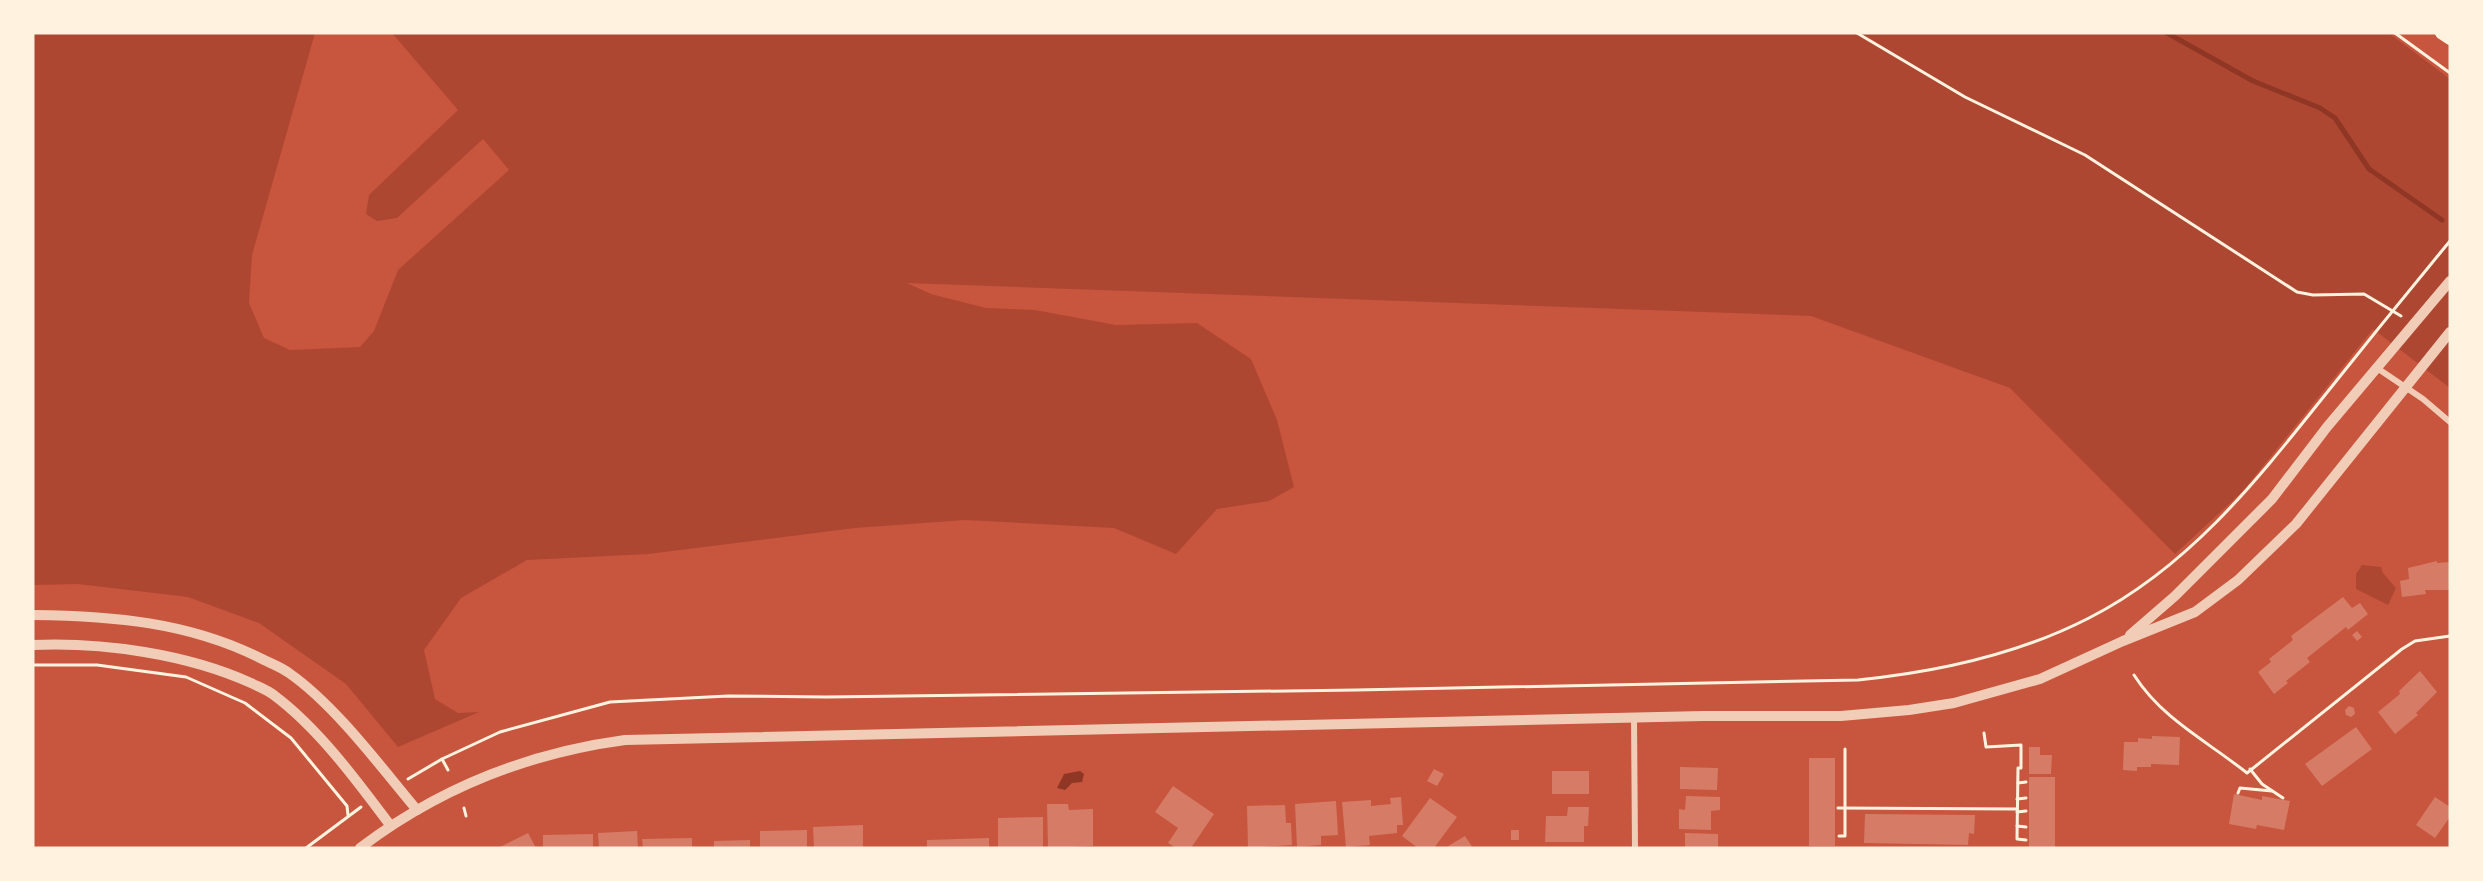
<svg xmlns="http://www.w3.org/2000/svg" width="2483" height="881" font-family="Commissioner,sans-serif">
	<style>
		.green { fill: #ae4732 }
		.water { fill: #8f3625 }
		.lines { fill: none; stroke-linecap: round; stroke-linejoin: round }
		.stream { stroke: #8f3625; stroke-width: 5 }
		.building { fill: #d67c66 }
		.path { stroke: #fff3e0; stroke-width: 3 }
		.minor { stroke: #f1ccb7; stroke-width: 6 }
		.tertiary { stroke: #f1ccb7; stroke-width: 10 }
		.secondary { stroke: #fff3e0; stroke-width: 12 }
	</style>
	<rect width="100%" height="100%" fill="#c8553d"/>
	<g class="green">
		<polygon points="33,33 315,33 252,255 249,303 264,338 290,350 360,347 374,331 398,270 509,170 483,139 397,218 377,221 366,214 369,195 458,110 392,33 2389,33 2450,79 2450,388 2373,329 2243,491 2175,554 2010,388 1811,316 907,283 931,294 986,308 1035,310 1116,325 1197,323 1251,359 1277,420 1294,487 1269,501 1217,509 1176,554 1114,528 965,520 855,528 648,554 527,560 461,598 424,650 435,699 458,713 479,712 398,747 346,684 259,623 188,597 78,584 33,585"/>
		<polygon points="2362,565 2381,567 2383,573 2396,588 2388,605 2356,589 2356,574"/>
	</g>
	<polygon class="water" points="1080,771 1084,774 1082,782 1072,783 1065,790 1057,788 1064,774"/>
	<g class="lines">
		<polyline class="stream" points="2167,33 2253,81 2320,108 2335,118 2369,169 2442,220"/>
	</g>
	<g class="building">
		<polygon points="2437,561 2437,563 2450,562 2450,590 2425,590 2426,594 2402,597 2400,581 2409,579 2408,568"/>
		<polygon points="2343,597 2352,608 2360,603 2368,614 2348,630 2346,627 2307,658 2310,662 2286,681 2288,683 2274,694 2258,672 2271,662 2269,659 2293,640 2291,636"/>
		<polygon points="2357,631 2362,637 2357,641 2352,635"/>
		<polygon points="2420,671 2437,692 2416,713 2418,715 2395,734 2378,712 2400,694 2399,691"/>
		<polygon points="2349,706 2354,708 2355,714 2351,717 2346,715 2345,710"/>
		<polygon points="2356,727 2372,749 2322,786 2305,764"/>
		<polygon points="2152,736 2180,737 2179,765 2151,764 2151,767 2137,767 2137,771 2123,770 2124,742 2138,742 2138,738 2152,739"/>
		<polygon points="2029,747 2040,747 2040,755 2052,755 2051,774 2029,774"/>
		<rect x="1809" y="758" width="26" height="88"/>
		<polygon points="1680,767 1718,768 1717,790 1680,789"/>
		<polygon points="1434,769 1444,774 1437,786 1427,781"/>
		<rect x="1552" y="771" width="37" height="23"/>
		<rect x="2029" y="777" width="26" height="71"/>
		<polygon points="1173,786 1214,814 1191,848 1176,848 1168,843 1178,828 1155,812"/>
		<polygon points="2234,794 2262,800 2262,796 2290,801 2284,830 2257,825 2256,829 2229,824"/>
		<polygon points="1686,796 1720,797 1720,810 1711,811 1711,830 1679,829 1679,809 1685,810"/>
		<polygon points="1401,797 1403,825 1397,825 1397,833 1369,836 1370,845 1346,847 1342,802 1371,800 1371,806 1391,804 1390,798"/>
		<polygon points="2435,797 2450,807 2450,817 2435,838 2416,825"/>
		<polygon points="1430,798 1457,817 1434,848 1418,848 1402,836"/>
		<polygon points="1336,801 1338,835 1321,836 1321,845 1297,847 1295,804"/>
		<polygon points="1047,804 1068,804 1069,810 1093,809 1093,846 1048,848"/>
		<polygon points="1285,805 1286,823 1291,823 1292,845 1248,848 1247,806"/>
		<polygon points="1568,807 1589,807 1588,826 1584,826 1584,842 1545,842 1546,816 1567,816"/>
		<polygon points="1865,814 1975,815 1974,834 1969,833 1968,845 1864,843"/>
		<polygon points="1043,817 1043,848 998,848 998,818"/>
		<polygon points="863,825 863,848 814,848 813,827"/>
		<polygon points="807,830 807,848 760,848 760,831"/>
		<rect x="1511" y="830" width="8" height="10"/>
		<polygon points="637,831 638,848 599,848 598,833"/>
		<polygon points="528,833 536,848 498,848"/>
		<polygon points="1685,833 1718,834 1718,847 1685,848"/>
		<polygon points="593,834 593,848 543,848 543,835"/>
		<polygon points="1465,836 1473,848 1445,848"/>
		<polygon points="692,838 692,848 643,848 642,839"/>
		<polygon points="989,838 989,848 927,848 927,840"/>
		<polygon points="750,840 750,848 714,848 714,841"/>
	</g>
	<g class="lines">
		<g class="path">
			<polyline points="1857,33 1965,97 2085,155 2297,292 2313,295 2364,294 2401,316"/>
			<polyline points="2395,33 2450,73"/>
			<polyline points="33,665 97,665 186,677 245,703 291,738 347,806 348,815"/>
			<path d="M2134,675c28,44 73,66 113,98l155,-124 13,-8 35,-5"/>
			<polyline points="1984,733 1986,747 2021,745 2021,768 2018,768 2017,839 2026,840"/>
			<polyline points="442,759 448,770"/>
			<polyline points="2250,769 2262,784 2283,798"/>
			<path d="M408,779l34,-20 58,-27 110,-30 118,-6 98,1 530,-7 502,-10c80,-8 159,-25 231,-62 98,-50 165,-134 232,-218 43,-54 86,-107 129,-159"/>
			<polyline points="2018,783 2026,782"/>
			<polyline points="2238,793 2240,788 2272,791"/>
			<polyline points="2017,799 2026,798"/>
			<polyline points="464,808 466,816"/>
			<polyline points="1838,808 2017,809"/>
			<polyline points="2017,812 2026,811"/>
			<polyline points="2017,826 2026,827"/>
			<polyline points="1839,836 1845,836 1845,749"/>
			<polyline points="306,848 361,807"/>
		</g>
		<g class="minor">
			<polyline points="2377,368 2423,399 2450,422"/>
			<polyline points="1634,718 1635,848"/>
		</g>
		<g class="tertiary">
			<path d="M33,615c80,1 155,7 227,43 10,5 21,9 29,15 46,32 91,93 128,137"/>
			<polyline points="2130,635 2175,596 2272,499 2327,427 2450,281"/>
			<path d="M33,645c70,-3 154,9 218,38 8,4 17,7 24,13 44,33 82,85 115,129"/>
			<path d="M360,848c78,-59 168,-95 265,-108l1078,-24h138l68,-6 45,-7 86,-24 83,-38 72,-29 43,-32 58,-56 154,-192"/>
		</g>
		<polyline class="secondary" points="2441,33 2450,39"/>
	</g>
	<rect width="2483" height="881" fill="none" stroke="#fff3e0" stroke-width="69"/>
</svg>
